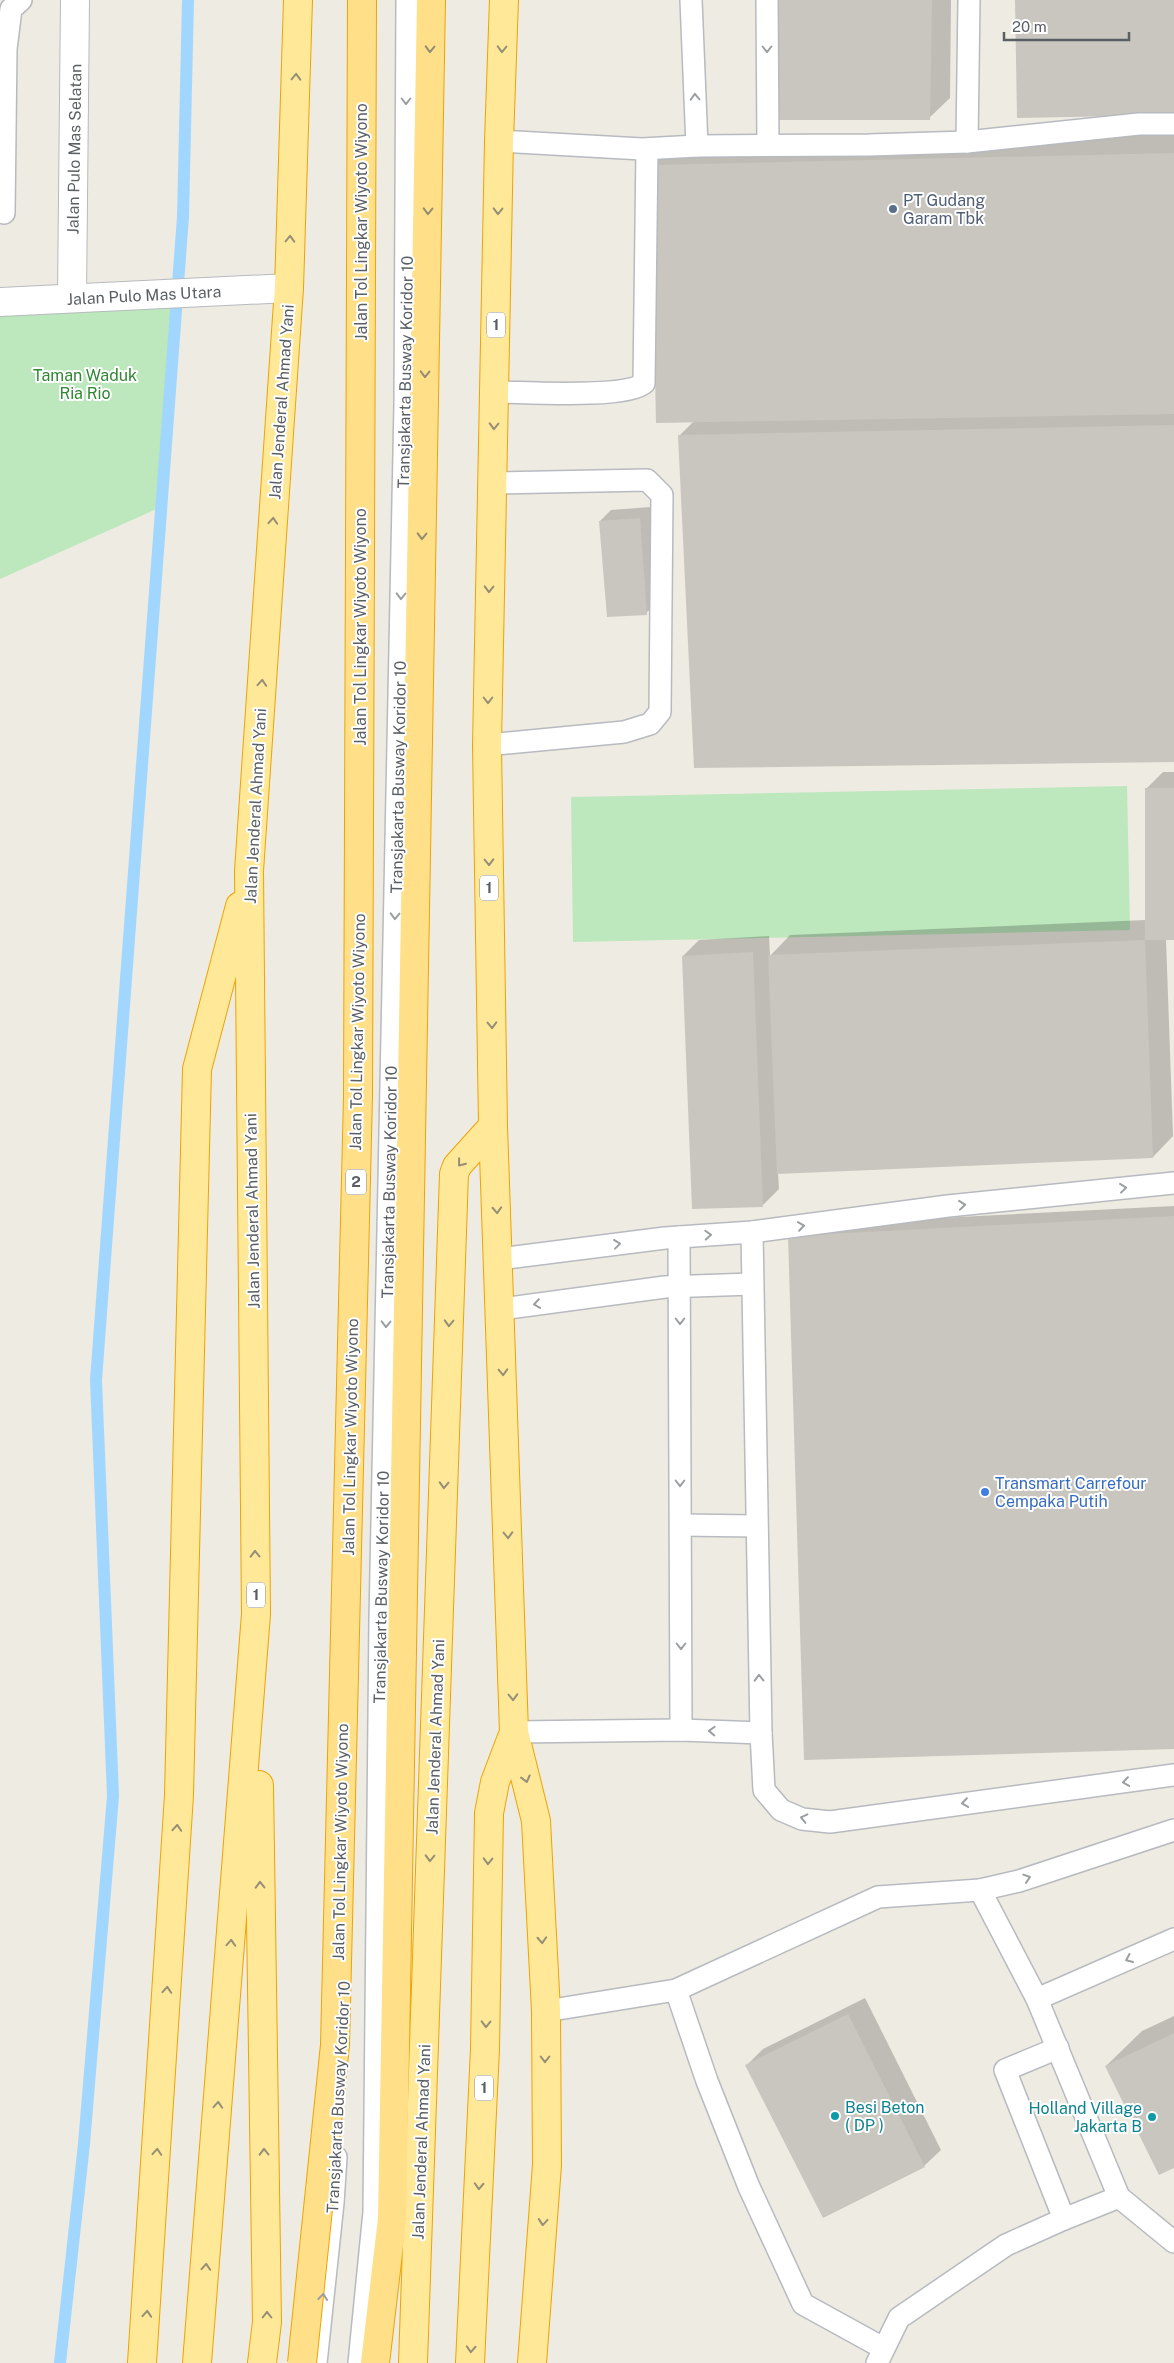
<svg xmlns="http://www.w3.org/2000/svg" width="1174" height="2363" font-family="'Public Sans',sans-serif">
	<style>
		.green { fill: #bde7bd }
		.shadow { fill: #0003 }
		.lines { fill: none; stroke-linecap: round; stroke-linejoin: round }
		.stream { stroke: #a1d7ff; stroke-width: 12 }
		.building { fill: #c9c6bf }
		.service-casing { stroke: #b7babf; stroke-width: 24 }
		.minor-casing { stroke: #b7babf; stroke-width: 30 }
		.tertiary-casing { stroke: #b7babf; stroke-width: 30 }
		.trunk-casing { stroke: #f0a300; stroke-width: 30 }
		.motorway-casing { stroke: #f0a300; stroke-width: 30 }
		.service { stroke: #fff; stroke-width: 21 }
		.minor { stroke: #fff; stroke-width: 28 }
		.tertiary { stroke: #fff; stroke-width: 28 }
		.trunk { stroke: #ffe897; stroke-width: 28 }
		.motorway { stroke: #ffe088; stroke-width: 28 }
		.motorway-bridge-casing { stroke: #f0a300; stroke-width: 30; stroke-linecap: butt }
		.motorway-bridge { stroke: #ffe088; stroke-width: 28 }
		.oneway { stroke: #948c71 }
		.oneway2 { stroke: #948f76 }
		.oneway3 { stroke: #9c9fa2 }
		.service-dot { fill: #5c6f8a; stroke: #fff; stroke-width: 2 }
		.shop-dot { fill: #3f7fe0; stroke: #fff; stroke-width: 2 }
		.culture-dot { fill: #0f9aa8; stroke: #fff; stroke-width: 2 }
		.labels { text-anchor: middle; stroke-width: 4; stroke-linejoin: round; paint-order: stroke }
		.shield { fill: #fff; stroke: #8c8f92; stroke-width: 1 }
		.shield-label { font-size: 15px; font-weight: bold; fill: #5a5f64 }
		.street-label { font-size: 16px; fill: #5a5f64; stroke: #fff }
		.service-label { font-size: 16px; fill: #4e5e75; stroke: #fff; text-anchor: start }
		.park-label { font-size: 16px; fill: #308633; stroke: #fff }
		.shop-label { font-size: 16px; fill: #366cbe; stroke: #fff; text-anchor: start }
		.culture-label { font-size: 16px; fill: #0d838f; stroke: #fff; text-anchor: start }
	</style>
	<rect width="100%" height="100%" fill="#eeebe2"/>
	<g class="green">
		<polygon points="177,293 161,507 0,579 0,303"/>
		<polygon points="1127,786 1130,930 573,942 571,797"/>
	</g>
	<g class="shadow">
		<polygon points="777,0 951,0 950,98 929,118"/>
		<polygon points="1174,133 1174,760 679,436 694,421 652,165 673,145"/>
		<polygon points="650,507 658,602 646,613 600,521 611,510"/>
		<polygon points="1163,772 1174,772 1174,939 1166,939 1173,1136 1153,1157 778,1172 779,1189 763,1205 683,956 699,940 769,936 770,956 790,935 1146,920 1147,788"/>
		<polygon points="1174,1206 1174,1748 801,1225"/>
		<polygon points="865,1998 941,2150 924,2166 747,2065 763,2049"/>
		<polygon points="1174,2016 1174,2167 1106,2066 1142,2031"/>
	</g>
	<g class="lines">
		<polyline class="stream" points="60,2363 84,2144 113,1796 96,1380 183,217 188,0"/>
	</g>
	<g class="building">
		<polygon points="776,0 932,0 930,120 777,120"/>
		<polygon points="1015,0 1174,0 1174,115 1017,118"/>
		<polygon points="1174,153 1174,414 656,423 651,165"/>
		<polygon points="1174,425 1174,762 694,768 678,435"/>
		<polygon points="640,518 647,615 607,617 599,521"/>
		<rect x="1145" y="788" width="29" height="152"/>
		<polygon points="1145,940 1153,1158 777,1174 768,955"/>
		<polygon points="753,952 763,1207 692,1209 682,956"/>
		<polygon points="1174,1216 1174,1749 804,1760 788,1236"/>
		<polygon points="848,2014 925,2167 823,2218 745,2065"/>
		<polygon points="1174,2033 1174,2168 1159,2175 1105,2066"/>
	</g>
	<g class="lines">
		<g class="service-casing">
			<g id="service">
				<polyline points="691,0 697,146"/>
				<polyline points="767,0 768,145"/>
				<polyline points="499,141 642,149 697,146 869,145 967,142 1139,124 1174,124"/>
				<polyline points="967,142 969,0"/>
				<polyline points="4,213 6,49 11,9 21,0"/>
				<path d="M495,392c28,0 132,7 149,-9l3,-234"/>
				<polyline points="487,745 624,732 650,724 660,712 662,495 647,480 492,483"/>
				<polyline points="752,1232 761,1733 764,1790 781,1810 802,1819 830,1822 1174,1775"/>
				<polyline points="679,1237 681,1730"/>
				<polyline points="499,1259 665,1238 752,1232 948,1206 1174,1183"/>
				<polyline points="501,1309 665,1287 752,1284"/>
				<polyline points="681,1525 756,1526"/>
				<polyline points="514,1732 681,1730 761,1733"/>
				<polyline points="980,1890 1037,1999 1119,2197 1064,2219"/>
				<polyline points="676,1990 707,2081 749,2187 803,2304 883,2348"/>
				<polyline points="1037,1999 1174,1939"/>
				<polyline points="546,2011 676,1990 878,1897 980,1890 1019,1881 1174,1830"/>
				<polyline points="1119,2197 1174,2242"/>
				<polyline points="316,2363 333,2203 336,2157"/>
				<polyline points="359,2363 374,2212 380,1619 405,404 407,0"/>
				<polyline points="877,2363 899,2318 1006,2245 1064,2219 1005,2070 1058,2048"/>
			</g>
		</g>
		<g class="minor-casing">
			<polyline id="minor" points="72,298 75,0"/>
		</g>
		<g class="tertiary-casing">
			<polyline id="tertiary" points="0,302 289,288"/>
		</g>
		<g class="trunk-casing">
			<g id="trunk">
				<polyline points="514,1732 536,1821 546,2011 547,2165 532,2363"/>
				<polyline points="259,1785 267,2322 262,2363"/>
				<polyline points="142,2363 179,1795 197,1069 240,906"/>
				<polyline points="197,2363 256,1614 249,871 289,288 298,0"/>
				<polyline points="413,2363 454,1174 457,1166 493,1126"/>
				<polyline points="470,2363 485,2049 489,1813 495,1782 514,1732 493,1126 487,745 499,141 504,0"/>
			</g>
		</g>
		<g class="motorway-casing">
			<polyline id="motorway" points="375,2363 392,2219 431,0"/>
		</g>
		<use href="#service" class="service"/>
		<use href="#minor" class="minor"/>
		<use href="#tertiary" class="tertiary"/>
		<use href="#trunk" class="trunk"/>
		<use href="#motorway" class="motorway"/>
		<g class="motorway-bridge-casing">
			<polyline id="motorway-bridge" points="302,2363 335,2045 358,1096 362,0"/>
		</g>
		<use href="#motorway-bridge" class="motorway-bridge"/>
	</g>
	<defs><path id="oneway-chevron" d="M-2-3.5L2.5 0L-2 3.5" fill="none" stroke-width="1.6" stroke-linecap="round" stroke-linejoin="round" transform="scale(1.25)"/></defs>
	<g class="oneway">
		<use href="#oneway-chevron" transform="translate(430 49) rotate(91)"/>
		<use href="#oneway-chevron" transform="translate(428 211) rotate(91)"/>
		<use href="#oneway-chevron" transform="translate(425 374) rotate(91)"/>
		<use href="#oneway-chevron" transform="translate(422 536) rotate(91)"/>
	</g>
	<g class="oneway2">
		<use href="#oneway-chevron" transform="translate(502 49) rotate(92)"/>
		<use href="#oneway-chevron" transform="translate(296 77) rotate(-88)"/>
		<use href="#oneway-chevron" transform="translate(498 211) rotate(91)"/>
		<use href="#oneway-chevron" transform="translate(290 239) rotate(-88)"/>
		<use href="#oneway-chevron" transform="translate(494 426) rotate(92)"/>
		<use href="#oneway-chevron" transform="translate(273 521) rotate(-86)"/>
		<use href="#oneway-chevron" transform="translate(489 589) rotate(91)"/>
		<use href="#oneway-chevron" transform="translate(262 683) rotate(-86)"/>
		<use href="#oneway-chevron" transform="translate(488 700) rotate(90)"/>
		<use href="#oneway-chevron" transform="translate(489 862) rotate(89)"/>
		<use href="#oneway-chevron" transform="translate(492 1025) rotate(89)"/>
		<use href="#oneway-chevron" transform="translate(461 1163) rotate(128)"/>
		<use href="#oneway-chevron" transform="translate(497 1210) rotate(87)"/>
		<use href="#oneway-chevron" transform="translate(449 1323) rotate(92)"/>
		<use href="#oneway-chevron" transform="translate(503 1372) rotate(88)"/>
		<use href="#oneway-chevron" transform="translate(444 1485) rotate(92)"/>
		<use href="#oneway-chevron" transform="translate(508 1535) rotate(88)"/>
		<use href="#oneway-chevron" transform="translate(255 1554) rotate(-91)"/>
		<use href="#oneway-chevron" transform="translate(513 1697) rotate(88)"/>
		<use href="#oneway-chevron" transform="translate(526 1779) rotate(76)"/>
		<use href="#oneway-chevron" transform="translate(177 1828) rotate(-86)"/>
		<use href="#oneway-chevron" transform="translate(430 1858) rotate(92)"/>
		<use href="#oneway-chevron" transform="translate(488 1861) rotate(91)"/>
		<use href="#oneway-chevron" transform="translate(260 1885) rotate(-91)"/>
		<use href="#oneway-chevron" transform="translate(542 1940) rotate(87)"/>
		<use href="#oneway-chevron" transform="translate(231 1943) rotate(-86)"/>
		<use href="#oneway-chevron" transform="translate(167 1990) rotate(-86)"/>
		<use href="#oneway-chevron" transform="translate(486 2024) rotate(91)"/>
		<use href="#oneway-chevron" transform="translate(545 2059) rotate(90)"/>
		<use href="#oneway-chevron" transform="translate(218 2105) rotate(-86)"/>
		<use href="#oneway-chevron" transform="translate(157 2152) rotate(-86)"/>
		<use href="#oneway-chevron" transform="translate(264 2152) rotate(-91)"/>
		<use href="#oneway-chevron" transform="translate(479 2186) rotate(93)"/>
		<use href="#oneway-chevron" transform="translate(543 2222) rotate(95)"/>
		<use href="#oneway-chevron" transform="translate(206 2267) rotate(-86)"/>
		<use href="#oneway-chevron" transform="translate(147 2314) rotate(-86)"/>
		<use href="#oneway-chevron" transform="translate(267 2315) rotate(-90)"/>
		<use href="#oneway-chevron" transform="translate(471 2349) rotate(93)"/>
	</g>
	<g class="oneway3">
		<use href="#oneway-chevron" transform="translate(767 49) rotate(90)"/>
		<use href="#oneway-chevron" transform="translate(695 97) rotate(-92)"/>
		<use href="#oneway-chevron" transform="translate(406 101) rotate(90)"/>
		<use href="#oneway-chevron" transform="translate(401 596) rotate(91)"/>
		<use href="#oneway-chevron" transform="translate(395 916) rotate(91)"/>
		<use href="#oneway-chevron" transform="translate(1123 1188) rotate(-6)"/>
		<use href="#oneway-chevron" transform="translate(962 1205) rotate(-6)"/>
		<use href="#oneway-chevron" transform="translate(801 1226) rotate(-8)"/>
		<use href="#oneway-chevron" transform="translate(708 1235) rotate(-3)"/>
		<use href="#oneway-chevron" transform="translate(617 1244) rotate(-7)"/>
		<use href="#oneway-chevron" transform="translate(537 1304) rotate(172)"/>
		<use href="#oneway-chevron" transform="translate(680 1321) rotate(90)"/>
		<use href="#oneway-chevron" transform="translate(386 1324) rotate(91)"/>
		<use href="#oneway-chevron" transform="translate(680 1483) rotate(90)"/>
		<use href="#oneway-chevron" transform="translate(681 1646) rotate(90)"/>
		<use href="#oneway-chevron" transform="translate(759 1678) rotate(-91)"/>
		<use href="#oneway-chevron" transform="translate(712 1731) rotate(-178)"/>
		<use href="#oneway-chevron" transform="translate(1126 1782) rotate(172)"/>
		<use href="#oneway-chevron" transform="translate(965 1803) rotate(172)"/>
		<use href="#oneway-chevron" transform="translate(804 1818) rotate(-167)"/>
		<use href="#oneway-chevron" transform="translate(1027 1878) rotate(-18)"/>
		<use href="#oneway-chevron" transform="translate(1129 1959) rotate(156)"/>
		<use href="#oneway-chevron" transform="translate(323 2297) rotate(-84)"/>
	</g>
	<circle class="service-dot" cx="893" cy="209" r="5"/>
	<circle class="shop-dot" cx="985" cy="1492" r="5"/>
	<g class="culture-dot">
		<circle cx="835" cy="2116" r="5"/>
		<circle cx="1152" cy="2117" r="5"/>
	</g>
	<g class="labels">
		<g class="shield">
			<rect x="487" y="312.5" width="18" height="25" rx="4"/>
			<rect x="480" y="875.5" width="18" height="25" rx="4"/>
			<rect x="346" y="1169.5" width="20" height="25" rx="4"/>
			<rect x="247" y="1582.5" width="18" height="25" rx="4"/>
			<rect x="475" y="2075.5" width="18" height="25" rx="4"/>
		</g>
		<g class="shield-label">
			<text x="496" y="330">1</text>
			<text x="489" y="893">1</text>
			<text x="356" y="1187">2</text>
			<text x="256" y="1600">1</text>
			<text x="484" y="2093">1</text>
		</g>
		<g class="street-label">
			<text transform="translate(74 149) rotate(-89)" y="6">Jalan Pulo Mas Selatan</text>
			<text transform="translate(361 222) rotate(-90)" y="6">Jalan Tol Lingkar Wiyoto Wiyono</text>
			<text transform="translate(144 295) rotate(-3)" y="6">Jalan Pulo Mas Utara</text>
			<text transform="translate(405 372) rotate(-89)" y="6">Transjakarta Busway Koridor 10</text>
			<text transform="translate(281 402) rotate(-86)" y="6">Jalan Jenderal Ahmad Yani</text>
			<text transform="translate(360 627) rotate(-90)" y="6">Jalan Tol Lingkar Wiyoto Wiyono</text>
			<text transform="translate(398 777) rotate(-89)" y="6">Transjakarta Busway Koridor 10</text>
			<text transform="translate(255 806) rotate(-87)" y="6">Jalan Jenderal Ahmad Yani</text>
			<text transform="translate(357 1032) rotate(-89)" y="6">Jalan Tol Lingkar Wiyoto Wiyono</text>
			<text transform="translate(389 1182) rotate(-89)" y="6">Transjakarta Busway Koridor 10</text>
			<text transform="translate(252 1211) rotate(-91)" y="6">Jalan Jenderal Ahmad Yani</text>
			<text transform="translate(350 1437) rotate(-89)" y="6">Jalan Tol Lingkar Wiyoto Wiyono</text>
			<text transform="translate(381 1587) rotate(-89)" y="6">Transjakarta Busway Koridor 10</text>
			<text transform="translate(435 1737) rotate(-88)" y="6">Jalan Jenderal Ahmad Yani</text>
			<text transform="translate(340 1842) rotate(-89)" y="6">Jalan Tol Lingkar Wiyoto Wiyono</text>
			<text transform="translate(338 2097) rotate(-87)" y="6">Transjakarta Busway Koridor 10</text>
			<text transform="translate(421 2142) rotate(-88)" y="6">Jalan Jenderal Ahmad Yani</text>
		</g>
		<g class="service-label">
			<text x="903" y="206">PT Gudang<tspan x="903" dy="18">Garam Tbk</tspan></text>
		</g>
		<g class="park-label">
			<text x="85" y="381">Taman Waduk<tspan x="85" dy="18">Ria Rio</tspan></text>
		</g>
		<g class="shop-label">
			<text x="995" y="1489">Transmart Carrefour<tspan x="995" dy="18">Cempaka Putih</tspan></text>
		</g>
		<g class="culture-label">
			<text x="845" y="2113">Besi Beton<tspan x="845" dy="18">( DP )</tspan></text>
			<text x="1142" y="2114" text-anchor="end">Holland Village<tspan x="1142" dy="18">Jakarta B</tspan></text>
		</g>
	</g>
	<path d="M1004 32v8h125v-8" fill="none" stroke="#5a5f64" stroke-width="2.5"/>
	<text x="1012" y="32" font-size="15" fill="#5a5f64" stroke="#ffffff" stroke-width="4" paint-order="stroke">20 m</text>
</svg>
